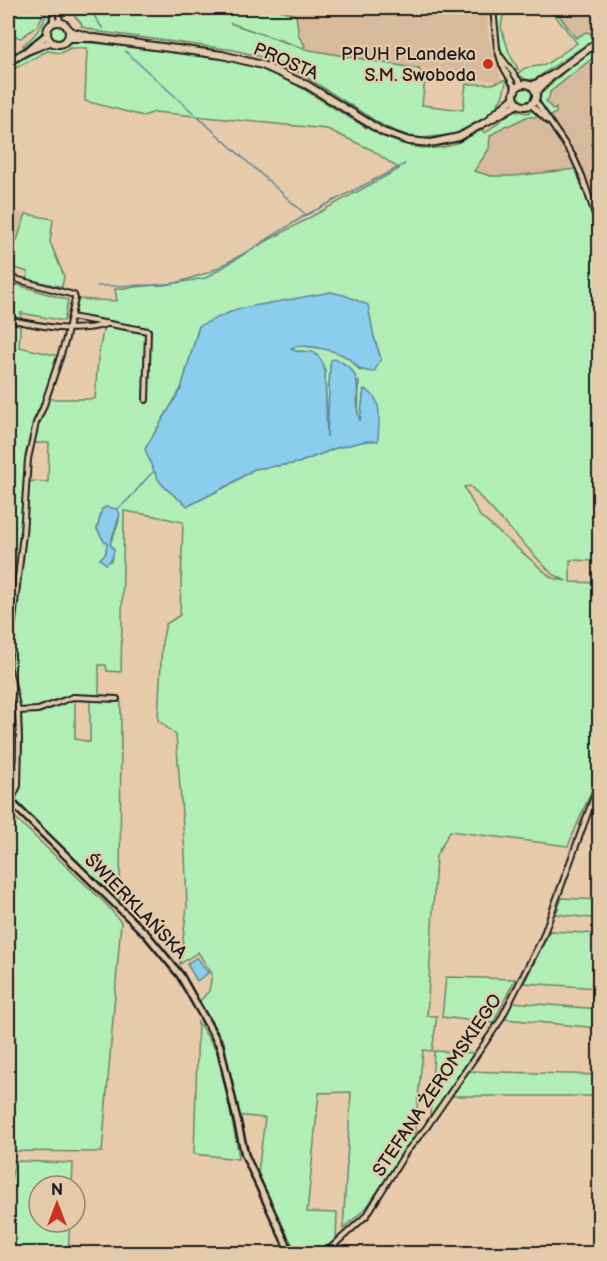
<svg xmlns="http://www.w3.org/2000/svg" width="607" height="1261" font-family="'Balsamiq Sans',sans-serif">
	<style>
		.built { fill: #d7ba9b }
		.green { fill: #b1eeb5; stroke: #668568; stroke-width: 1.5; fill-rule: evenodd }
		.water { fill: #8acdec; stroke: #5e8699; stroke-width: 1.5 }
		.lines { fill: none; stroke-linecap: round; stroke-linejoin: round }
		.stream { stroke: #5e8699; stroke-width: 1.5 }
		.minor-casing { stroke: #1c1c1c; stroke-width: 8 }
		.tertiary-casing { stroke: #1c1c1c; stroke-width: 10 }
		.secondary-casing { stroke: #1c1c1c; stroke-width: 10 }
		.minor { stroke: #e2caab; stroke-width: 4 }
		.tertiary { stroke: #e2caab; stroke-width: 5 }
		.secondary { stroke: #e2caab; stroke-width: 6 }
		.poi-dot { fill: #c8321e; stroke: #e2caab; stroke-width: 2 }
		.labels { text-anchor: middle; stroke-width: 4.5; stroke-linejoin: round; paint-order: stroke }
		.poi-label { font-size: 18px; fill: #1c1c1c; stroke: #e2caab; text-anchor: end }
		.street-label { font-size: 18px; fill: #1c1c1c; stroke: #e2caab }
	</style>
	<rect width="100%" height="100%" fill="#e7caa9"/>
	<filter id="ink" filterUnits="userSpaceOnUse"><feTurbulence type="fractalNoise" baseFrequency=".0167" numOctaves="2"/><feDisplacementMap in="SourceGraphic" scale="12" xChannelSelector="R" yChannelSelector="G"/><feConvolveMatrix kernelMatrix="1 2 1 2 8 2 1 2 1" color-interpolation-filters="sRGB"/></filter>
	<g filter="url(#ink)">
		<g class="built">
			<polygon points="184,8 487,8 488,36 501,79 500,81 477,79 304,49"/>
			<polygon points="549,8 599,8 599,36 582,49"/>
			<polygon points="599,51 599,196 591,203 574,155 553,118 541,104 540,98"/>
			<polygon points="538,115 556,133 576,169 514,176 491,176 474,171 489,149 490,136 506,125 509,126 526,117 536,117"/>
			<polygon points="8,208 26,214 8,262"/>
		</g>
		<g class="green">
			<polygon points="8,8 40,8 43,14 38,25 21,38 8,34"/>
			<path d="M47,8h3c1,19 -11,29 -26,39l-1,-2c12,-9 23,-21 24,-37z"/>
			<polygon points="67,8 273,8 296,15 299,37 305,45 303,48 230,23 304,49 419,69 425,78 422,105 463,110 466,84 492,84 507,79 502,98 490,115 455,134 423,138 409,136 385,127 295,70 262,57 234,50 101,32 82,27 81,23"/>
			<polygon points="549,8 557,8 556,11 576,38 586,32 590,33 593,40 535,79 527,80 517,74 525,68 545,65 577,43"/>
			<path d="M498,9l6,1 -3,17 9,28 8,14h-7c-13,-17 -14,-37 -15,-58z"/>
			<circle cx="58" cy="33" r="8"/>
			<path d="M72,42c27,0 55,5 82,8 38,5 77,8 113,21 56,20 121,91 182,75 11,-3 22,-11 33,-16l3,3 29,-23 13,3 6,-2 4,3v3h-11l-18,9 -2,-1 -16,11 -1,13 -15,22 17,5h23l62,-7 23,65v327l-29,-1v22l29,1v197h-3l-28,66 -118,-15 -14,25 -9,160h10l-5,35 -9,-1 -9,87 -47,70 -24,22 8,-137 -32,1 -12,119 30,1 -1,28 -18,12h-21l-21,-39 -18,-41 7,-55 -29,-3 -12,-73 -25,-40 10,-11 3,-17 -14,-22 -18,12 7,-58 -2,-53 -9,-118 -18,-15 4,-78 4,-18 14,-9 3,-93 -33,-7 -26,-4 -3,161 -14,-1 -1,-6h-7v35l22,2 -1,200 -80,-76 -32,-35v-509l60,18 -4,21 -43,-8 -2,34 45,10 -15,42h46l3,-41 6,-33 4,-1 19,6 -3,-6 -50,-9 1,-16 42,2 -2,-12 61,-6 34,-11 189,-103 -27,-19 -45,-21 -172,-17 -12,4 -58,-15 2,-53h-17l-9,5 -14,-2 -39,21v-4c12,-7 24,-16 37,-20 12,-4 13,4 27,-6zM199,326l175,11 7,22 -21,12c-4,-5 -8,-11 -13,-14 -12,-8 -44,-14 -57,-9l5,3 19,1 11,19 2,67 3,-72 29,16 -1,35 2,5 4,-33 2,52 -30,7 -38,15 -44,6 -25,16 -41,21 -43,-57 36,-60zM34,443h15l-1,39 -20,-1 1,-23zM470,486l81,87 15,8 -14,-3 -72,-62 -16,-29zM117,509c6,11 -3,24 -7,35l4,6 -3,11 -11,-2 6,-6 1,-10 -3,-2 -7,-12zM75,700h15v42l-15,-3z"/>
			<polygon points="599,44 599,53 550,92 549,98 546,101 553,110 556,108 556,113 550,116 540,102 541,94 574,63"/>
			<circle cx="525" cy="96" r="8"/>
			<polygon points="26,214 53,219 50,242 64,276 62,287 27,279 28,272 8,266"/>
			<polygon points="8,811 106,904 121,922 102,1152 8,1151"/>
			<polygon points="562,898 599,900 599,919 556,914"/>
			<polygon points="550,931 599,934 599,988 524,983"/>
			<polygon points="446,977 515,979 493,1023 442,1017"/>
			<polygon points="512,1002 599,1009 599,1028 505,1019"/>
			<polygon points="198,1022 218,1053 238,1150 238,1159 194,1154"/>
			<polygon points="434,1051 474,1053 430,1117"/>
			<polygon points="465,1071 599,1075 599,1096 452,1096"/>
			<polygon points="15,1161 73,1163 72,1186 39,1186 39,1222 70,1222 68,1253 8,1253 8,1193"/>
		</g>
		<g class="water">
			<path d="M331,292l13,3 24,10 6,32 7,22 -7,13c-21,-2 -13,-6 -28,-15 -11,-7 -44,-14 -55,-9l4,3 19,1 8,9 3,10 2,66 3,-71 1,-6 4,-1c35,14 16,36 25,62l4,-32c21,9 14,33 14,52h-12l-30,7 -38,15 -44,6 -25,16 -41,21c-29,-21 -31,-24 -43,-57l36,-60 18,-63 38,-17z"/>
			<path d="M106,507l11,2 3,5 -10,30 4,6c-1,6 -2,10 -8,14l-6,-5 6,-6 1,-10 -3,-2 -7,-12 5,-20z"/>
			<polygon points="197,957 208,973 197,981 187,964"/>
		</g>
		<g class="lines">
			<g class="stream">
				<polyline points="89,8 103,29"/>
				<polyline points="125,51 306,215"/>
				<polyline points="97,286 164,285 206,278 306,215 405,164"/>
				<path d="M117,509c15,-10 23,-25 36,-37"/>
			</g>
			<g class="minor-casing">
				<g id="minor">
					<polyline points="53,8 53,23"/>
					<polyline points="58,8 60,22"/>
					<polyline points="493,8 497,48 502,65 516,89"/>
					<polyline points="501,57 522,85"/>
					<polyline points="535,100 573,156 582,176 600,229"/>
					<polyline points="531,105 548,121"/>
					<polyline points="8,277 74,295 75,299 65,342 43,408 36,423 28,459 23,534 8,664 18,711 19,740 18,786 11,801"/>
					<polyline points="71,317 148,331 146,400"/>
					<path d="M8,319c32,7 67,15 99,5"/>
					<polyline points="18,711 38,710 73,697 117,699"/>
					<polyline points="324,1254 367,1215 406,1152 426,1128 500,1021 542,939 600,780"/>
				</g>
			</g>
			<g class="tertiary-casing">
				<polyline id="tertiary" points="8,799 147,935 180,975 220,1046 245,1155 291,1254"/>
			</g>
			<g class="secondary-casing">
				<g id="secondary">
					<circle cx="58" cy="33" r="11"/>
					<polyline points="69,31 94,38 222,55 262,65 307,85 383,132 409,141 431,143 459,137 518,104"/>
					<polyline points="68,38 92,38"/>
					<polyline points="29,49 47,35"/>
					<polyline points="8,62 27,51 50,42"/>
					<circle cx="525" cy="95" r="11"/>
					<polyline points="532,86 554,74 600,40"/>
					<polyline points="536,92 551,77"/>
					<polyline points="492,116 514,98"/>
				</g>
			</g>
			<use href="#minor" class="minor"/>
			<use href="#tertiary" class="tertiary"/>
			<use href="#secondary" class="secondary"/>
		</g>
	</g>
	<circle class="poi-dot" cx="488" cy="64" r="6"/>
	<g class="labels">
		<g class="poi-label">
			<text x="476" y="60">PPUH PLandeka<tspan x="476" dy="21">S.M. Swoboda</tspan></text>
		</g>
		<g class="street-label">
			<text transform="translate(286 61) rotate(23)" y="6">PROSTA</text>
			<text transform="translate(136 906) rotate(46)" y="6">ŚWIERKLAŃSKA</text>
			<text transform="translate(437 1085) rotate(-56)" y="6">STEFANA ŻEROMSKIEGO</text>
		</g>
	</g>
	<rect width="607" height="1261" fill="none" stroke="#e2caab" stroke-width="30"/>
	<rect x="15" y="15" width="577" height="1231" fill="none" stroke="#1c1c1c" stroke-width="2" filter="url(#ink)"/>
	<g transform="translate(57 1204)"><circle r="28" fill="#e2caab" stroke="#938472" stroke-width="1.5"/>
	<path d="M0-4.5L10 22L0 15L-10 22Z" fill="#c8321e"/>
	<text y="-9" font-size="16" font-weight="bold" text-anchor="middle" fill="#1c1c1c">N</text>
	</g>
</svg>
